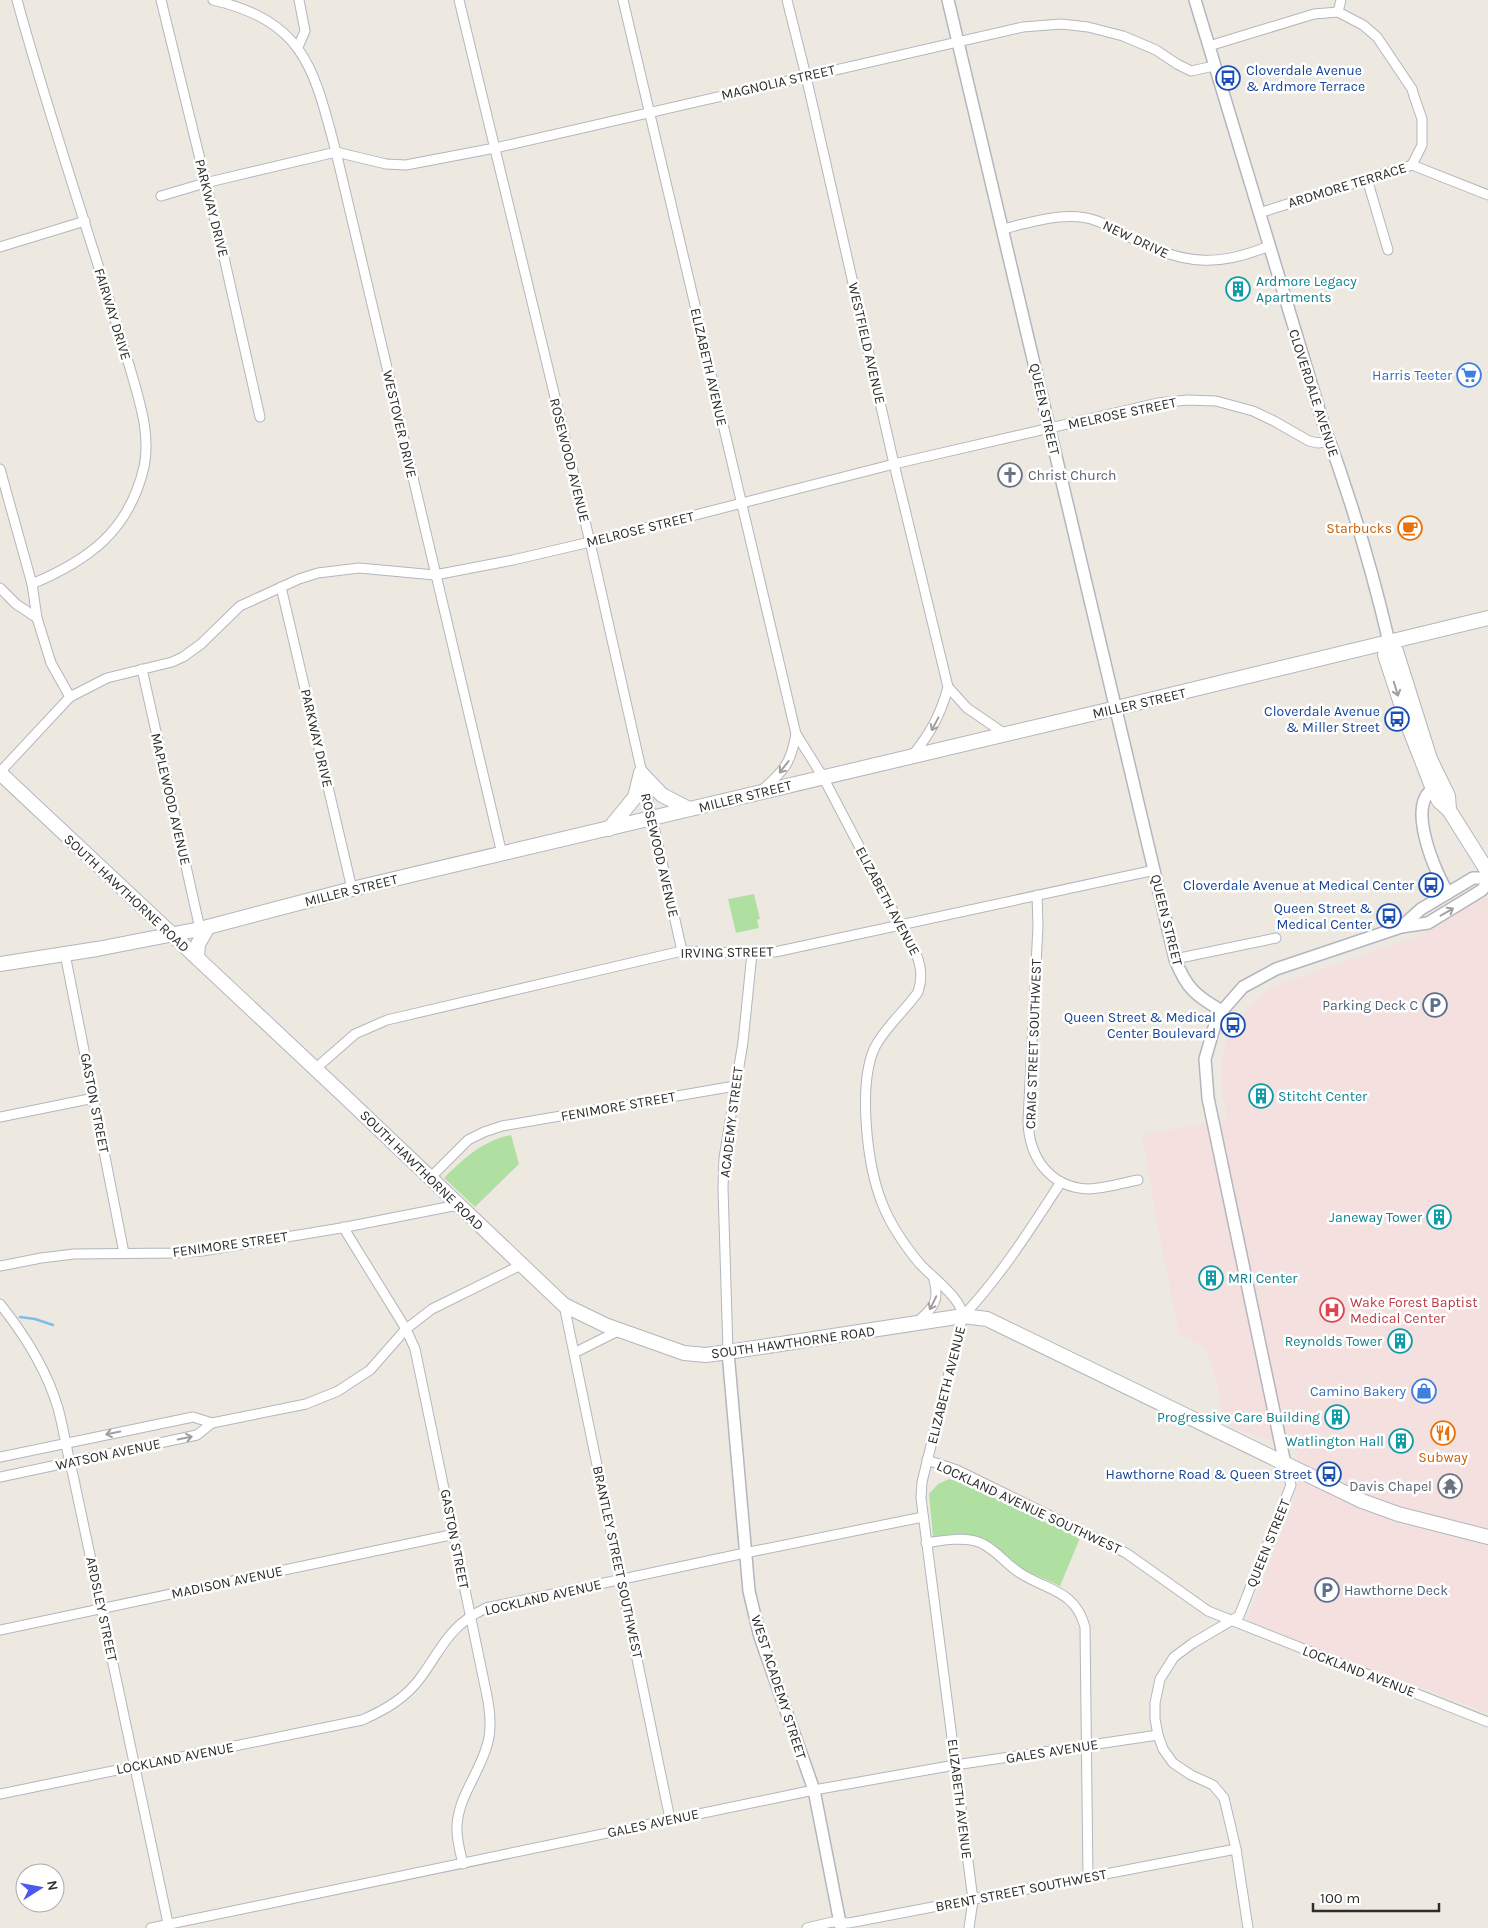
<svg xmlns="http://www.w3.org/2000/svg" width="1488" height="1928" font-family="Karla,sans-serif">
	<style>
		.medical { fill: #f3e0df }
		.green { fill: #b0e0a1 }
		.lines { fill: none; stroke-linecap: round; stroke-linejoin: round }
		.stream { stroke: #7cbfe7; stroke-width: 2.5 }
		.minor-casing { stroke: #b4b5bf; stroke-width: 11 }
		.tertiary-casing { stroke: #b4b5bf; stroke-width: 14 }
		.secondary-casing { stroke: #b4b5bf; stroke-width: 16 }
		.minor { stroke: #fff; stroke-width: 9 }
		.tertiary { stroke: #fff; stroke-width: 11 }
		.secondary { stroke: #fff; stroke-width: 14 }
		.oneway { stroke: #a0a0a0 }
		.labels { text-anchor: middle; stroke-width: 5; stroke-linejoin: round; paint-order: stroke }
		.transit-label { font-size: 14px; fill: #164399; stroke: #fff; text-anchor: end }
		.street-label { font-size: 14px; fill: #2d2d2d; stroke: #fff }
		.culture-label { font-size: 14px; fill: #0d838f; stroke: #fff; text-anchor: end }
		.shop-label { font-size: 14px; fill: #366cbe; stroke: #fff; text-anchor: end }
		.worship-label { font-size: 14px; fill: #5b616d; stroke: #fff; text-anchor: start }
		.food-label { font-size: 14px; fill: #c56008; stroke: #fff; text-anchor: end }
		.service-label { font-size: 14px; fill: #4e5e75; stroke: #fff; text-anchor: end }
		.health-label { font-size: 14px; fill: #be3a42; stroke: #fff; text-anchor: start }
	</style>
	<rect width="100%" height="100%" fill="#ede9e1"/>
	<polygon class="medical" points="1488,898 1488,1713 1247,1621 1297,1492 1297,1454 1291,1441 1267,1440 1225,1425 1214,1371 1206,1348 1179,1334 1157,1222 1142,1134 1227,1120 1221,1082 1223,1053 1229,1029 1269,988 1417,936 1482,899"/>
	<g class="green">
		<polygon points="754,894 760,919 757,920 759,928 736,933 728,899"/>
		<path d="M511,1135l8,29 -44,43 -31,-29c20,-20 38,-37 67,-43z"/>
		<path d="M949,1479l11,3 120,56 -20,48c-14,-7 -30,-12 -43,-21 -8,-6 -15,-14 -24,-20 -19,-13 -38,-11 -60,-8l-4,-43 9,-10z"/>
	</g>
	<g class="lines">
		<polyline class="stream" points="20,1317 35,1319 53,1325"/>
		<g class="minor-casing">
			<g id="minor">
				<path d="M17,0c26,95 57,188 86,281 9,29 18,58 27,87 9,32 21,66 14,99 -15,64 -55,93 -112,117"/>
				<polyline points="161,0 223,253 260,417"/>
				<path d="M213,0c93,22 101,70 123,152l166,702"/>
				<polyline points="459,0 590,542 682,951"/>
				<path d="M623,0l173,734 27,43 78,149c12,21 26,40 17,66 -13,19 -34,36 -44,57 -16,38 -7,116 8,154 9,23 23,43 38,61 13,14 41,34 43,52l-41,166 -1,16 52,402 -4,28"/>
				<polyline points="787,0 806,76 894,464 948,687 967,708 1005,734"/>
				<polyline points="1338,12 1341,0"/>
				<polyline points="1209,46 1314,14 1338,12 1363,25 1377,37 1412,89 1414,96 1422,119 1422,145 1412,165 1259,213"/>
				<polyline points="298,47 305,31 299,0"/>
				<polyline points="1412,165 1488,195"/>
				<polyline points="1367,179 1388,250"/>
				<polyline points="161,196 205,183 336,152 386,164 406,165 495,148 1023,27 1061,24 1088,27 1123,36 1156,50 1177,64 1191,71 1214,66"/>
				<path d="M1003,229c29,-7 65,-19 94,-8 15,5 29,15 44,22 47,22 80,23 128,3"/>
				<polyline points="0,247 85,221"/>
				<polyline points="0,469 32,584 37,618 51,663 70,697"/>
				<polyline points="281,587 352,889"/>
				<polyline points="0,588 16,604 37,618"/>
				<polyline points="142,669 200,929"/>
				<path d="M912,756c18,-22 29,-42 36,-69"/>
				<polyline points="0,772 70,697 107,678 172,662 183,657 201,644 240,606 299,579 318,573 359,568 435,575 513,560 590,542 894,464 1158,403 1188,400 1216,401 1253,411 1274,421 1309,441 1318,443 1329,441"/>
				<path d="M762,790c22,-19 29,-27 34,-56"/>
				<path d="M1037,895l1,31 -10,195c1,36 21,66 60,68 16,0 34,-6 50,-9"/>
				<polyline points="65,954 124,1253"/>
				<polyline points="1175,959 1276,938"/>
				<polyline points="315,1069 355,1034 387,1020 682,951 740,953 775,952 1155,870"/>
				<polyline points="0,1117 94,1098"/>
				<polyline points="430,1178 468,1140 484,1132 502,1126 735,1086"/>
				<path d="M343,1227l63,102 9,20 72,347c3,15 5,30 1,46 -7,29 -29,53 -31,83 -1,13 3,26 6,39"/>
				<polyline points="0,1266 41,1258 74,1254 175,1253 202,1251 341,1228 458,1205"/>
				<path d="M0,1304c24,30 47,67 58,104 6,22 9,45 15,67l96,453"/>
				<polyline points="564,1305 670,1819"/>
				<path d="M963,1316c38,-40 68,-88 98,-134"/>
				<path d="M917,1322c16,-14 23,-20 17,-42"/>
				<polyline points="728,1352 723,1188 724,1158 743,1042 752,953"/>
				<polyline points="574,1353 620,1330"/>
				<polyline points="0,1457 193,1417 212,1423 306,1404 338,1391 370,1370 406,1329 432,1309 521,1265"/>
				<polyline points="927,1460 957,1470 1126,1553 1208,1611 1488,1722"/>
				<polyline points="0,1477 197,1435 212,1423"/>
				<path d="M926,1543c17,-3 42,-7 57,1 14,7 24,21 37,29 28,18 55,17 65,54l3,250"/>
				<polyline points="0,1630 455,1534"/>
				<path d="M0,1794l362,-74c23,-10 44,-22 59,-43 23,-32 28,-51 65,-69l259,-55 178,-36"/>
				<polyline points="151,1928 814,1790 955,1765 1158,1735"/>
				<polyline points="807,1928 832,1922 849,1923 1236,1849"/>
				<polyline points="1248,1928 1236,1849 1224,1798 1213,1785 1191,1775 1173,1763 1163,1749 1158,1735 1155,1719 1155,1703 1160,1679 1174,1657 1193,1643 1239,1616 1291,1485 1285,1464"/>
			</g>
		</g>
		<g class="tertiary-casing">
			<g id="tertiary">
				<path d="M948,0l227,959c11,29 21,37 47,52"/>
				<path d="M1195,0l129,426c26,70 48,143 65,216"/>
				<path d="M1433,789c-27,17 3,85 15,104"/>
				<polyline points="1401,927 1421,909 1473,878 1488,878"/>
				<polyline points="728,1352 749,1591 760,1637 814,1790 841,1928"/>
				<polyline points="1285,1464 1208,1098 1205,1059 1216,1021 1222,1011 1243,987 1276,969 1401,927 1428,923 1474,895 1482,890 1488,882"/>
			</g>
		</g>
		<g class="secondary-casing">
			<g id="secondary">
				<polyline points="1389,642 1385,655 1408,725 1433,789 1439,801 1449,810 1488,872"/>
				<polyline points="1389,642 1396,651 1430,759 1448,796 1449,810"/>
				<polyline points="0,773 339,1091 564,1305 605,1325 684,1353 706,1355 728,1352 963,1316 987,1319 1362,1501 1398,1514 1488,1537"/>
				<polyline points="641,773 662,795 689,809"/>
				<polyline points="609,829 635,797 641,773"/>
				<polyline points="197,958 198,944 208,927"/>
				<polyline points="0,964 97,949 200,929 352,889 1108,710 1488,618"/>
			</g>
		</g>
		<use href="#minor" class="minor"/>
		<use href="#tertiary" class="tertiary"/>
		<use href="#secondary" class="secondary"/>
	</g>
	<defs><path id="oneway-shaft" d="M-6 0H5M1.5-3L5.5 0L1.5 3" fill="none" stroke-width="1.6" stroke-linecap="round" stroke-linejoin="round" transform="scale(1.25)"/></defs>
	<g class="oneway">
		<use href="#oneway-shaft" transform="translate(1396 689) rotate(73)"/>
		<use href="#oneway-shaft" transform="translate(935 724) rotate(118)"/>
		<use href="#oneway-shaft" transform="translate(784 767) rotate(128)"/>
		<use href="#oneway-shaft" transform="translate(1447 912) rotate(-30)"/>
		<use href="#oneway-shaft" transform="translate(933 1303) rotate(116)"/>
		<use href="#oneway-shaft" transform="translate(113 1433) rotate(168)"/>
		<use href="#oneway-shaft" transform="translate(185 1438) rotate(-12)"/>
	</g>
	<defs>
		<g id="bus-ring" transform="scale(1.25)"><circle r="9.5" fill="#fff" stroke="#1a4fb4" stroke-width="1.5"/><path d="M-5-6H5V4H4V6H2V4H-2V6H-4V4H-5ZM-3.5-4V0h7V-4ZM-3.5 1.2v1.5H-2V1.2ZM2 1.2v1.5H3.5V1.2Z" fill="#1a4fb4"/></g>
		<g id="building-ring" transform="scale(1.25)"><circle r="9.5" fill="#fff" stroke="#0f9aa8" stroke-width="1.5"/><path d="M-4-6H4V6H1V3H-1V6H-4ZM-2.5-4.3h1.7v1.8h-1.7ZM.8-4.3h1.7v1.8H.8ZM-2.5-1h1.7V.8h-1.7ZM.8-1h1.7V.8H.8Z" fill="#0f9aa8"/></g>
		<g id="supermarket-ring" transform="scale(1.25)"><circle r="9.5" fill="#fff" stroke="#3f7fe0" stroke-width="1.5"/><path d="M-6-5.5h2.5l.6 2H6L4.5 2H-2.5L-4.4-4H-6ZM-1.5 3.2a1.3 1.3 0 1 0 .1 0ZM3 3.2a1.3 1.3 0 1 0 .1 0Z" fill="#3f7fe0"/></g>
		<g id="church-ring" transform="scale(1.25)"><circle r="9.5" fill="#fff" stroke="#6b7280" stroke-width="1.5"/><path d="M-1.2-6h2.4v3.5h3.3v2.4h-3.3V6h-2.4V-.1h-3.3v-2.4h3.3Z" fill="#6b7280"/></g>
		<g id="cafe-ring" transform="scale(1.25)"><circle r="9.5" fill="#fff" stroke="#e8710a" stroke-width="1.5"/><path d="M-5.5-4.5H6V0H3Q3 3.5 0 3.5H-2.5Q-5.5 3.5-5.5 0ZM3-3.2v2h1.7v-2ZM-6 4.5H4V6H-6Z" fill="#e8710a"/></g>
		<g id="parking-ring" transform="scale(1.25)"><circle r="9.5" fill="#fff" stroke="#5c6f8a" stroke-width="1.5"/><path d="M-3.5-5.5H1a3.5 3.5 0 0 1 0 7H-1V5.5H-3.5ZM-1-3.4V-.6H.8a1.4 1.4 0 0 0 0-2.8Z" fill="#5c6f8a"/></g>
		<g id="hospital-ring" transform="scale(1.25)"><circle r="9.5" fill="#fff" stroke="#e0444e" stroke-width="1.5"/><path d="M-5-5h3v3.5h4V-5h3V5h-3V1.5h-4V5h-3Z" fill="#e0444e"/></g>
		<g id="shop-ring" transform="scale(1.25)"><circle r="9.5" fill="#fff" stroke="#3f7fe0" stroke-width="1.5"/><path d="M-5-2.5h2.3a2.7 3.5 0 0 1 5.4 0H5L5.5 6h-11ZM-1.5-2.5h3a1.5 2.3 0 0 0-3 0Z" fill="#3f7fe0"/></g>
		<g id="restaurant-ring" transform="scale(1.25)"><circle r="9.5" fill="#fff" stroke="#e8710a" stroke-width="1.5"/><path d="M-5-6h1v4h1v-4h1v4h1v-4h1v5L-1.5 .5V6h-2V.5L-5-1ZM5-6V6H3V1.5H1.5Q1.5-4 5-6Z" fill="#e8710a"/></g>
		<g id="temple-ring" transform="scale(1.25)"><circle r="9.5" fill="#fff" stroke="#6b7280" stroke-width="1.5"/><path d="M0-6L5-2H3V0L6.5 2.5H4V6H1.5V3h-3V6H-4V2.5H-6.5L-3 0V-2H-5Z" fill="#6b7280"/></g>
	</defs>
	<g fill-rule="evenodd">
		<use href="#bus-ring" x="1228" y="78"/>
		<use href="#building-ring" x="1238" y="289"/>
		<use href="#supermarket-ring" x="1469" y="375"/>
		<use href="#church-ring" x="1010" y="475"/>
		<use href="#cafe-ring" x="1410" y="528"/>
		<use href="#bus-ring" x="1397" y="719"/>
		<use href="#bus-ring" x="1431" y="885"/>
		<use href="#bus-ring" x="1389" y="916"/>
		<use href="#parking-ring" x="1435" y="1005"/>
		<use href="#bus-ring" x="1233" y="1025"/>
		<use href="#building-ring" x="1261" y="1096"/>
		<use href="#building-ring" x="1439" y="1217"/>
		<use href="#building-ring" x="1211" y="1278"/>
		<use href="#hospital-ring" x="1332" y="1310"/>
		<use href="#building-ring" x="1400" y="1341"/>
		<use href="#shop-ring" x="1424" y="1391"/>
		<use href="#building-ring" x="1337" y="1417"/>
		<use href="#restaurant-ring" x="1443" y="1433"/>
		<use href="#building-ring" x="1401" y="1441"/>
		<use href="#bus-ring" x="1329" y="1474"/>
		<use href="#temple-ring" x="1450" y="1486"/>
		<use href="#parking-ring" x="1327" y="1590"/>
	</g>
	<g class="labels">
		<g class="transit-label">
			<text x="1246" y="75" text-anchor="start">Cloverdale Avenue<tspan x="1246" dy="16">&amp; Ardmore Terrace</tspan></text>
			<text x="1380" y="716">Cloverdale Avenue<tspan x="1380" dy="16">&amp; Miller Street</tspan></text>
			<text x="1414" y="890">Cloverdale Avenue at Medical Center</text>
			<text x="1372" y="913">Queen Street &amp;<tspan x="1372" dy="16">Medical Center</tspan></text>
			<text x="1216" y="1022">Queen Street &amp; Medical<tspan x="1216" dy="16">Center Boulevard</tspan></text>
			<text x="1312" y="1479">Hawthorne Road &amp; Queen Street</text>
		</g>
		<g class="street-label">
			<text transform="translate(778 82) rotate(-13)" y="5">MAGNOLIA STREET</text>
			<text transform="translate(1347 185) rotate(-17)" y="5">ARDMORE TERRACE</text>
			<text transform="translate(212 208) rotate(76)" y="5">PARKWAY DRIVE</text>
			<text transform="translate(1136 239) rotate(25)" y="5">NEW DRIVE</text>
			<text transform="translate(113 314) rotate(73)" y="5">FAIRWAY DRIVE</text>
			<text transform="translate(867 343) rotate(77)" y="5">WESTFIELD AVENUE</text>
			<text transform="translate(709 367) rotate(77)" y="5">ELIZABETH AVENUE</text>
			<text transform="translate(1314 393) rotate(72)" y="5">CLOVERDALE AVENUE</text>
			<text transform="translate(1045 409) rotate(77)" y="5">QUEEN STREET</text>
			<text transform="translate(1122 413) rotate(-12)" y="5">MELROSE STREET</text>
			<text transform="translate(400 424) rotate(77)" y="5">WESTOVER DRIVE</text>
			<text transform="translate(570 460) rotate(76)" y="5">ROSEWOOD AVENUE</text>
			<text transform="translate(640 529) rotate(-14)" y="5">MELROSE STREET</text>
			<text transform="translate(1139 703) rotate(-13)" y="5">MILLER STREET</text>
			<text transform="translate(317 738) rotate(77)" y="5">PARKWAY DRIVE</text>
			<text transform="translate(745 796) rotate(-14)" y="5">MILLER STREET</text>
			<text transform="translate(171 799) rotate(77)" y="5">MAPLEWOOD AVENUE</text>
			<text transform="translate(660 855) rotate(77)" y="5">ROSEWOOD AVENUE</text>
			<text transform="translate(351 890) rotate(-14)" y="5">MILLER STREET</text>
			<text transform="translate(127 893) rotate(43)" y="5">SOUTH HAWTHORNE ROAD</text>
			<text transform="translate(888 901) rotate(62)" y="5">ELIZABETH AVENUE</text>
			<text transform="translate(1167 920) rotate(76)" y="5">QUEEN STREET</text>
			<text transform="translate(727 952) rotate(-1)" y="5">IRVING STREET</text>
			<text transform="translate(1033 1044) rotate(-88)" y="5">CRAIG STREET SOUTHWEST</text>
			<text transform="translate(95 1103) rotate(79)" y="5">GASTON STREET</text>
			<text transform="translate(618 1106) rotate(-10)" y="5">FENIMORE STREET</text>
			<text transform="translate(731 1122) rotate(-83)" y="5">ACADEMY STREET</text>
			<text transform="translate(422 1170) rotate(44)" y="5">SOUTH HAWTHORNE ROAD</text>
			<text transform="translate(230 1244) rotate(-8)" y="5">FENIMORE STREET</text>
			<text transform="translate(793 1342) rotate(-8)" y="5">SOUTH HAWTHORNE ROAD</text>
			<text transform="translate(946 1385) rotate(-76)" y="5">ELIZABETH AVENUE</text>
			<text transform="translate(108 1454) rotate(-12)" y="5">WATSON AVENUE</text>
			<text transform="translate(1029 1507) rotate(25)" y="5">LOCKLAND AVENUE SOUTHWEST</text>
			<text transform="translate(455 1539) rotate(79)" y="5">GASTON STREET</text>
			<text transform="translate(1268 1543) rotate(-68)" y="5">QUEEN STREET</text>
			<text transform="translate(618 1562) rotate(78)" y="5">BRANTLEY STREET SOUTHWEST</text>
			<text transform="translate(227 1582) rotate(-12)" y="5">MADISON AVENUE</text>
			<text transform="translate(543 1597) rotate(-13)" y="5">LOCKLAND AVENUE</text>
			<text transform="translate(102 1609) rotate(78)" y="5">ARDSLEY STREET</text>
			<text transform="translate(1359 1671) rotate(21)" y="5">LOCKLAND AVENUE</text>
			<text transform="translate(779 1687) rotate(72)" y="5">WEST ACADEMY STREET</text>
			<text transform="translate(1052 1751) rotate(-9)" y="5">GALES AVENUE</text>
			<text transform="translate(175 1758) rotate(-11)" y="5">LOCKLAND AVENUE</text>
			<text transform="translate(960 1799) rotate(83)" y="5">ELIZABETH AVENUE</text>
			<text transform="translate(653 1823) rotate(-12)" y="5">GALES AVENUE</text>
			<text transform="translate(1021 1890) rotate(-11)" y="5">BRENT STREET SOUTHWEST</text>
		</g>
		<g class="culture-label">
			<text x="1256" y="286" text-anchor="start">Ardmore Legacy<tspan x="1256" dy="16">Apartments</tspan></text>
			<text x="1278" y="1101" text-anchor="start">Stitcht Center</text>
			<text x="1422" y="1222">Janeway Tower</text>
			<text x="1228" y="1283" text-anchor="start">MRI Center</text>
			<text x="1382" y="1346">Reynolds Tower</text>
			<text x="1320" y="1422">Progressive Care Building</text>
			<text x="1384" y="1446">Watlington Hall</text>
		</g>
		<g class="shop-label">
			<text x="1452" y="380">Harris Teeter</text>
			<text x="1406" y="1396">Camino Bakery</text>
		</g>
		<g class="worship-label">
			<text x="1028" y="480">Christ Church</text>
			<text x="1432" y="1491" text-anchor="end">Davis Chapel</text>
		</g>
		<g class="food-label">
			<text x="1392" y="533">Starbucks</text>
			<text x="1443" y="1462" text-anchor="middle">Subway</text>
		</g>
		<g class="service-label">
			<text x="1418" y="1010">Parking Deck C</text>
			<text x="1344" y="1595" text-anchor="start">Hawthorne Deck</text>
		</g>
		<g class="health-label">
			<text x="1350" y="1307">Wake Forest Baptist<tspan x="1350" dy="16">Medical Center</tspan></text>
		</g>
	</g>
	<g transform="translate(40 1888) rotate(79)"><circle r="24" fill="#ffffff" stroke="#ababab"/>
	<path d="M0-4L9 19L0 12L-9 19Z" fill="#4d59ee"/>
	<text y="-8" font-size="14" font-weight="bold" text-anchor="middle" fill="#2d2d2d">N</text>
	</g>
	<path d="M1313 1903v8h126v-8" fill="none" stroke="#2d2d2d" stroke-width="2.5"/>
	<text x="1320" y="1903" font-size="15" fill="#2d2d2d" stroke="#ffffff" stroke-width="4" paint-order="stroke">100 m</text>
</svg>
